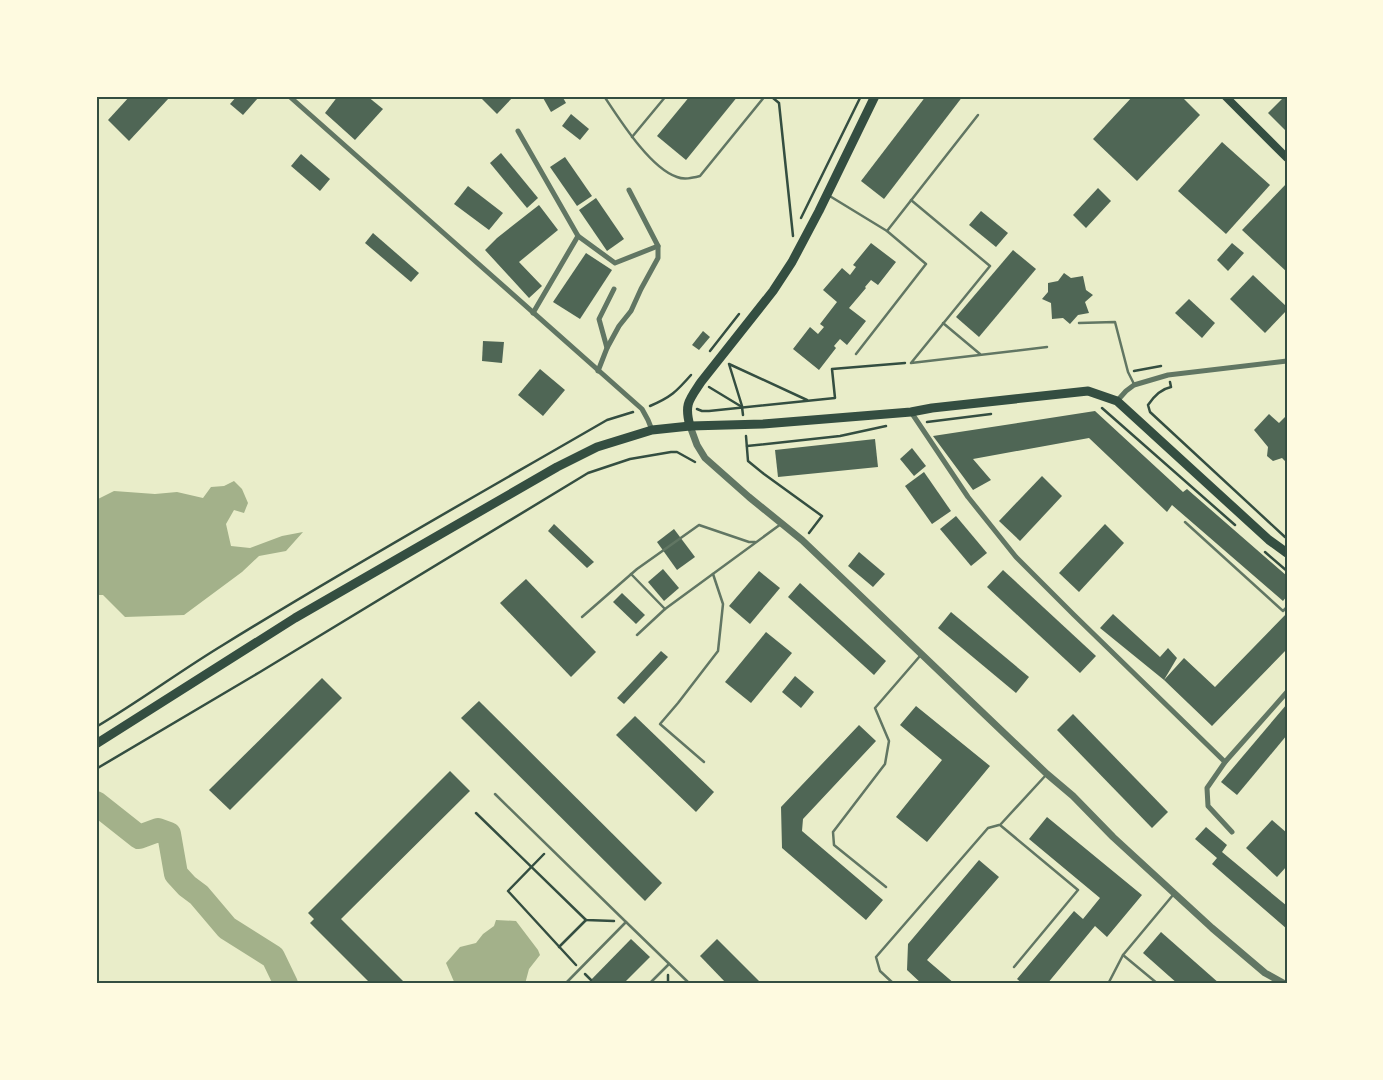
<svg xmlns="http://www.w3.org/2000/svg" width="1383" height="1080" font-family="Lato,sans-serif">
	<style>
		.water { fill: #a3b18a }
		.lines { fill: none; stroke-linecap: round; stroke-linejoin: round }
		.river { stroke: #a3b18a; stroke-width: 24 }
		.building { fill: #4f6655 }
		.path { stroke: #344e41; stroke-width: 2.5 }
		.service { stroke: #617663; stroke-width: 2.5 }
		.minor { stroke: #617663; stroke-width: 5 }
		.tertiary { stroke: #617663; stroke-width: 7 }
		.secondary { stroke: #344e41; stroke-width: 8 }
		.primary { stroke: #344e41; stroke-width: 9 }
		.neatline { fill: none; stroke: #344e41; stroke-width: 2 }
	</style>
	<rect width="100%" height="100%" fill="#e9edc9"/>
	<g class="water">
		<polygon points="234,481 242,489 248,503 244,513 234,510 226,524 231,546 250,548 282,536 303,532 286,551 259,556 242,572 184,615 125,617 103,595 96,595 96,500 114,491 155,494 177,492 203,498 211,487 224,486"/>
		<polygon points="496,920 516,921 538,950 540,955 529,969 525,984 455,984 446,963 460,947 476,943 483,934 494,926"/>
	</g>
	<g class="lines">
		<polyline class="river" points="96,803 139,837 158,830 169,834 176,874 187,886 199,895 227,928 273,957 286,984"/>
	</g>
	<g class="building">
		<polygon points="130,96 167,96 169,98 129,141 108,120"/>
		<polygon points="237,96 256,96 258,98 243,115 230,104"/>
		<polygon points="338,96 367,96 383,109 355,140 325,113"/>
		<polygon points="479,96 514,96 497,114"/>
		<polygon points="542,96 562,96 566,103 551,112"/>
		<polygon points="690,96 738,96 686,160 657,136"/>
		<polygon points="926,96 963,96 884,199 861,181"/>
		<polygon points="1133,96 1181,96 1200,115 1137,181 1093,139"/>
		<polygon points="1285,96 1287,96 1287,132 1268,113"/>
		<polygon points="571,114 589,129 580,140 562,126"/>
		<polygon points="1222,142 1270,185 1226,234 1178,191"/>
		<polygon points="501,153 538,198 527,208 490,163"/>
		<polygon points="301,154 330,179 320,191 291,166"/>
		<polygon points="565,157 592,196 577,206 550,167"/>
		<polygon points="1287,183 1287,272 1242,230"/>
		<polygon points="468,186 503,213 489,230 454,204"/>
		<polygon points="1098,188 1111,201 1086,228 1073,215"/>
		<polygon points="596,198 624,239 607,251 579,210"/>
		<polygon points="539,205 558,230 519,262 542,286 529,298 485,250 497,238"/>
		<polygon points="981,211 1008,233 996,247 969,225"/>
		<polygon points="373,233 419,273 411,282 365,243"/>
		<polygon points="871,243 896,262 878,285 871,280 865,287 866,288 849,308 866,321 847,345 840,339 834,346 836,348 819,370 793,349 810,327 818,334 824,327 820,324 837,302 823,290 842,268 850,275 856,267 853,265"/>
		<polygon points="1232,243 1244,253 1228,271 1217,260"/>
		<polygon points="1013,250 1036,269 979,337 956,317"/>
		<polygon points="586,253 612,270 580,319 553,302"/>
		<polygon points="1064,273 1071,278 1083,276 1086,290 1093,295 1085,302 1089,313 1078,315 1070,324 1063,318 1052,319 1051,303 1042,299 1048,292 1048,283 1058,281"/>
		<polygon points="1253,275 1287,307 1287,310 1265,333 1230,299"/>
		<polygon points="1189,299 1215,323 1202,338 1175,313"/>
		<polygon points="703,331 710,337 699,350 692,345"/>
		<polygon points="483,341 504,342 502,363 482,361"/>
		<polygon points="540,369 565,390 543,416 518,395"/>
		<polygon points="1095,411 1183,492 1187,489 1287,576 1287,596 1283,601 1172,505 1167,512 1089,438 973,459 991,480 973,490 933,436"/>
		<polygon points="1269,414 1279,423 1287,415 1287,463 1282,458 1273,461 1267,456 1268,447 1254,430"/>
		<polygon points="875,439 878,467 778,477 775,450"/>
		<polygon points="912,448 926,466 914,476 900,459"/>
		<polygon points="924,472 951,511 932,524 905,486"/>
		<polygon points="1042,476 1062,496 1020,541 999,521"/>
		<polygon points="956,516 987,553 971,566 940,529"/>
		<polygon points="554,524 594,562 587,568 548,531"/>
		<polygon points="1105,524 1124,543 1079,592 1059,573"/>
		<polygon points="674,529 695,557 677,570 657,542"/>
		<polygon points="859,552 885,574 873,587 848,566"/>
		<polygon points="663,569 679,588 664,601 648,582"/>
		<polygon points="1003,570 1096,656 1080,673 987,587"/>
		<polygon points="759,571 780,588 750,624 729,606"/>
		<polygon points="526,579 596,652 571,677 500,603"/>
		<polygon points="800,583 886,661 874,675 788,597"/>
		<polygon points="622,593 645,615 636,624 613,602"/>
		<polygon points="951,612 1029,677 1016,693 938,628"/>
		<polygon points="1287,613 1287,649 1212,726 1164,680 1100,628 1113,614 1160,657 1168,648 1177,658 1164,680 1184,658 1215,687"/>
		<polygon points="766,632 792,653 751,703 725,682"/>
		<polygon points="661,651 668,657 624,704 617,698"/>
		<polygon points="795,676 814,692 801,708 782,692"/>
		<polygon points="322,678 342,698 230,810 209,790"/>
		<polygon points="479,701 662,883 645,901 461,718"/>
		<polygon points="1287,704 1287,735 1237,795 1221,782"/>
		<polygon points="916,706 990,766 927,842 896,817 942,760 900,725"/>
		<polygon points="1073,714 1168,812 1152,828 1057,730"/>
		<polygon points="635,716 714,792 696,812 616,735"/>
		<polygon points="859,725 876,741 803,819 802,831 883,900 866,920 782,848 781,807"/>
		<polygon points="450,771 470,791 341,919 406,984 371,984 310,923 314,919 308,913"/>
		<polygon points="1047,817 1142,895 1107,937 1095,926 1047,984 1023,984 1017,979 1074,911 1083,919 1100,898 1029,839"/>
		<polygon points="1272,820 1287,833 1287,866 1277,877 1246,848"/>
		<polygon points="1206,827 1227,845 1222,852 1287,906 1287,929 1212,864 1217,858 1195,839"/>
		<polygon points="979,860 999,877 927,960 955,984 922,984 907,970 908,944"/>
		<polygon points="1161,932 1220,984 1178,984 1143,953"/>
		<polygon points="631,939 650,957 623,984 587,984"/>
		<polygon points="717,939 762,984 727,984 700,956"/>
	</g>
	<g class="lines">
		<g class="path">
			<polyline points="773,98 779,103 793,236"/>
			<polyline points="801,218 861,96"/>
			<polyline points="710,351 739,314"/>
			<polyline points="1134,371 1161,366"/>
			<path d="M1170,382l1,5c-10,2 -17,9 -23,18l2,7 135,125"/>
			<polyline points="709,387 742,407 743,415"/>
			<path d="M650,406c21,-9 26,-14 41,-31"/>
			<polyline points="742,406 729,364 807,400"/>
			<polyline points="1102,408 1235,525"/>
			<polyline points="697,409 702,411 709,411 835,398 832,369 905,363"/>
			<polyline points="927,422 991,414"/>
			<polyline points="746,436 748,461 764,474 822,516 809,533"/>
			<polyline points="747,446 840,436 886,426"/>
			<polyline points="1265,552 1287,571"/>
			<path d="M96,727c44,-26 84,-56 127,-82 126,-78 256,-151 384,-225l26,-8"/>
			<polyline points="96,769 260,672 588,473 630,459 671,452 677,452 695,462"/>
			<polyline points="476,813 586,920 614,921"/>
			<polyline points="544,854 508,891 576,965"/>
			<polyline points="559,947 586,920"/>
			<polyline points="585,974 591,980"/>
			<polyline points="668,984 668,975"/>
		</g>
		<g class="service">
			<path d="M604,96c16,24 46,72 73,81 7,3 15,1 23,-1l65,-80"/>
			<polyline points="632,137 666,96"/>
			<polyline points="828,195 887,231 978,115"/>
			<polyline points="911,200 990,266 911,363 1047,347"/>
			<polyline points="943,323 980,354"/>
			<polyline points="1079,323 1115,322 1128,372 1134,384"/>
			<polyline points="856,354 926,264 887,231"/>
			<polyline points="1185,522 1283,611 1287,607"/>
			<polyline points="631,574 665,609"/>
			<polyline points="582,617 637,569 699,525 749,542 755,542"/>
			<polyline points="637,635 665,609 781,524"/>
			<polyline points="704,762 660,724 678,703 718,651 723,604 713,574"/>
			<polyline points="495,794 626,922 565,984"/>
			<polyline points="886,887 834,845 833,832 885,764 889,741 875,708 920,656"/>
			<polyline points="626,922 690,984"/>
			<polyline points="1014,967 1078,890 1000,825 1046,775"/>
			<polyline points="649,984 669,964"/>
			<polyline points="894,984 880,971 876,957 988,828 999,825"/>
			<polyline points="1108,984 1123,955"/>
			<polyline points="1158,984 1123,955 1173,895"/>
		</g>
		<g class="minor">
			<polyline points="289,96 642,409 648,420 652,430"/>
			<polyline points="518,131 578,236"/>
			<polyline points="533,313 578,236 615,263 658,246"/>
			<polyline points="607,348 619,326 631,311 641,289 658,258 658,246 629,190"/>
			<polyline points="598,371 607,348 599,319 614,289"/>
			<polyline points="1117,401 1126,391 1134,385 1168,375 1287,361"/>
			<polyline points="911,412 968,497 1016,557 1074,615 1225,762"/>
			<polyline points="1232,832 1208,806 1207,788 1225,762 1287,692"/>
		</g>
		<polyline class="tertiary" points="690,426 697,445 705,458 749,497 802,540 1047,774 1073,796 1113,837 1212,928 1265,973 1285,984"/>
		<polyline class="secondary" points="1225,96 1287,158"/>
		<g class="primary">
			<path d="M690,426c-6,-22 -1,-26 11,-44l72,-91 19,-29 27,-51 56,-115"/>
			<polyline points="96,744 295,618 557,467 597,447 652,430 690,426 763,424 911,412 932,408 1088,391 1117,401 1269,540 1287,553"/>
		</g>
	</g>
	<rect width="1383" height="1080" fill="none" stroke="#fefae0" stroke-width="195"/>
	<rect x="98" y="98" width="1188" height="884" class="neatline"/>
</svg>
